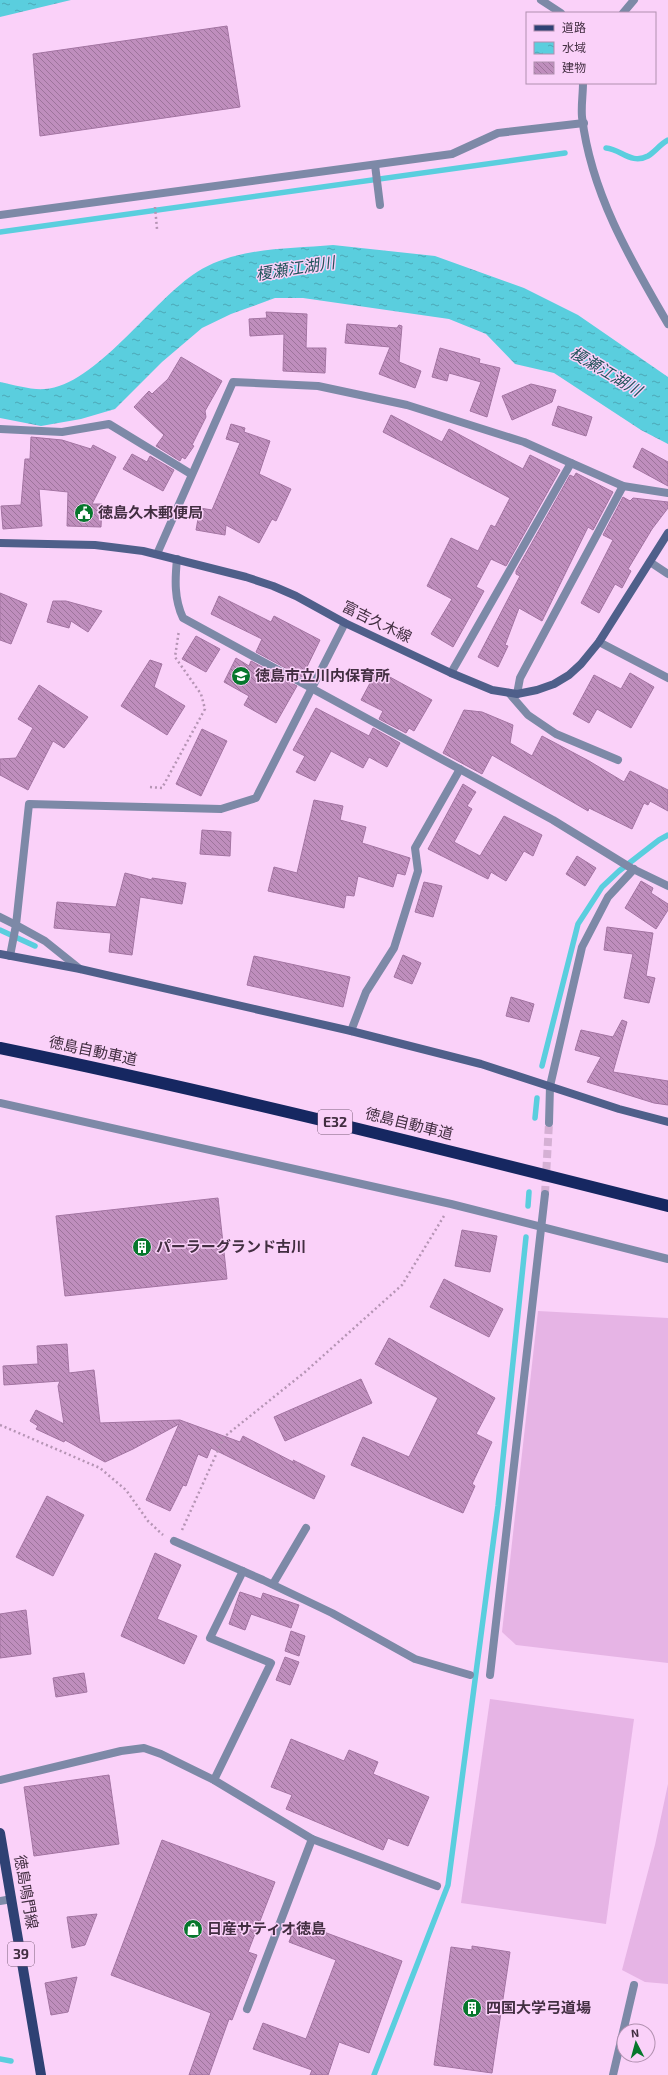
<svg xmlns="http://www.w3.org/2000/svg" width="668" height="2075" font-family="'Exo 2','Noto Sans JP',sans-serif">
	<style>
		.pitch { fill: #e6b4e5 }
		.water { fill: url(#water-ripples) }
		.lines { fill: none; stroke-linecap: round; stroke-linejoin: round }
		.stream { stroke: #5acede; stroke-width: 5.5 }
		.building { fill: url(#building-back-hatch); stroke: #a374a2 }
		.street-tunnel { stroke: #d5b0d4; stroke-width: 8; stroke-dasharray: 8 4; stroke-linecap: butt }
		.path { stroke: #b594b4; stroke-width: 2.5; stroke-dasharray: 2 3; stroke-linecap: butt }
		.lane { stroke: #7d89a7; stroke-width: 8 }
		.street { stroke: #7d89a7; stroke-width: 8 }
		.secondary { stroke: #4f5f8a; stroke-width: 8 }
		.primary { stroke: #2f4174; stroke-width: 10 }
		.highway { stroke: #162761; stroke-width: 12 }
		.labels { text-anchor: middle; stroke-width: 3; stroke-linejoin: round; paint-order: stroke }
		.shield { fill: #fad1f9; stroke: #795f78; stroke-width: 1 }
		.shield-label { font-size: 14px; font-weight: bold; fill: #422e41 }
		.poi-label { font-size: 15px; font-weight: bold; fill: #422e41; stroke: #fad1f9; text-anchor: start }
		.street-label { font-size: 15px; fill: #422e41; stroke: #fad1f9 }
		.water-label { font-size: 16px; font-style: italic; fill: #22545b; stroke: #fad1f9 }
	</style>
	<defs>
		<pattern id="water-ripples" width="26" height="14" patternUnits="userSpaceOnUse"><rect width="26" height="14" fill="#5acede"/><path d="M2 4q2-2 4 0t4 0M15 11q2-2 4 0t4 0" fill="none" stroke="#4ca8b6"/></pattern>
		<pattern id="building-back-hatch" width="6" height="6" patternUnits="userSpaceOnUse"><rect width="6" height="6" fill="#bf8ebd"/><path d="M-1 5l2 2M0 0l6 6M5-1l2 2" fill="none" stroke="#9d749b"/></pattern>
	</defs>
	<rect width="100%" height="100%" fill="#fad1f9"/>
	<g class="pitch">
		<polygon points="538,1311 668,1318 668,1663 516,1645 502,1632"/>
		<polygon points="490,1699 634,1719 606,1924 461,1903"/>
		<polygon points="668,1784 668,1984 645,1982 622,1970 655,1845"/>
	</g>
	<g class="water">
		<polygon points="0,0 71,0 0,17"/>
		<path d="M333,245l102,11 89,32 54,27 90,62v67l-27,-14 -87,-57 -39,-9 -29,-30 -37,-15 -146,-21h-28l-44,16 -29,14 -40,34 -47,47 -34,10 -40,7 -41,-8v-36c14,3 31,8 45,7 50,-3 109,-90 152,-117 39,-25 91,-23 136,-27z"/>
	</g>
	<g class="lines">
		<g class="stream">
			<path d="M606,148c15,1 25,17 42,8 7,-4 12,-12 20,-16"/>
			<polyline points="0,232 565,153"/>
			<polyline points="0,930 35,946"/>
			<polyline points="542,1066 578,924 602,887 619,871 659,840 668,835"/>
			<polyline points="535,1118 537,1098"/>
			<polyline points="528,1206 529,1192"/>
			<polyline points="0,2059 11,2061"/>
			<polyline points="374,2075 448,1885 498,1506 526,1237"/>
		</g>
	</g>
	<g class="building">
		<polygon points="227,26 240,107 40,136 33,54"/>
		<polygon points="266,312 307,314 306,348 326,348 325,373 283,371 284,334 250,336 249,319 267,318"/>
		<polygon points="347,324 397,328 399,325 402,326 399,362 421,371 415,388 379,374 390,347 345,343"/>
		<polygon points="440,348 480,359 479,363 500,368 487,417 470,411 481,382 449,373 447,381 432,377"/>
		<polygon points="181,357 222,381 205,411 206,417 192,445 194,446 185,459 182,457 180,461 156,446 164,435 134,407 149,391 152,394 168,379"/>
		<polygon points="531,384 556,390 552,402 512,420 502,396"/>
		<polygon points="558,406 592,417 586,436 552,425"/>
		<polygon points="391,415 442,442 449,429 523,469 530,455 560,470 506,566 491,559 476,587 484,591 453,647 431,634 452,599 427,586 451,538 478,551 491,525 495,527 510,498 383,432"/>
		<polygon points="231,424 245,428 244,432 270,441 259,474 291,489 276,521 272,519 259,543 226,525 225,535 196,530 200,508 212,510 240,443 226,439"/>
		<polygon points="31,437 62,440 91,449 93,445 116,457 92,504 102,504 101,527 67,526 68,492 39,489 42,526 3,529 1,506 21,505 25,459 30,459"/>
		<polygon points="642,448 668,462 668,486 633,467"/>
		<polygon points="132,454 147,462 150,456 174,470 163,491 123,469"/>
		<polygon points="576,473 613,492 593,530 588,527 542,621 519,608 505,645 508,646 498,667 478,657 520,576 516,574 516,571 570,475 574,477"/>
		<polygon points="623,497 630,501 633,498 668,502 668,508 652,529 628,569 631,571 622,588 615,584 599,613 581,603 613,540 603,535"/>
		<polygon points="0,593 27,604 11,644 0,640"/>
		<polygon points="219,596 271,622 274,616 320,640 302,677 256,652 262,639 211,614"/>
		<polygon points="53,601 66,601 102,611 88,632 71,621 69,628 47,622"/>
		<polygon points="196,636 220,649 206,672 182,659"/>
		<polygon points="236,658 249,666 251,661 297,686 276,723 244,705 249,696 224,682"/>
		<polygon points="150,660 162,664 154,687 185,706 167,735 121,706"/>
		<polygon points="377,670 432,700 414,731 409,728 406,733 379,719 383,711 361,700"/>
		<polygon points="630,673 654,687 631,728 597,709 589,723 573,714 594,675 621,689"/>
		<polygon points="39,685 88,717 64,748 53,741 28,790 0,775 0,759 16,758 33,728 18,719"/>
		<polygon points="316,708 369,736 373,728 400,743 387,767 369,757 363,768 331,751 315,781 296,772 305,756 293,750"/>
		<polygon points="464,710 482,712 513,725 510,743 532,756 542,736 589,761 624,782 630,771 668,790 668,811 650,801 648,805 644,803 632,829 589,808 588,811 492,755 482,774 443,753"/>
		<polygon points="202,729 227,741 201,796 176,784"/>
		<polygon points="463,784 476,792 467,806 472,809 454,842 480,856 504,816 542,835 533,856 524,851 506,881 491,872 488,879 428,849"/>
		<polygon points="314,800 343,806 340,820 366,827 362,843 410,858 405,875 397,873 393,887 358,876 354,896 346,895 344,908 268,891 274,867 297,873"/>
		<polygon points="202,830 231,832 230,856 200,854"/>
		<polygon points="577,856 596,868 585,886 566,874"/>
		<polygon points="125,873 152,880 152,878 186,883 182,904 140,897 132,955 109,952 111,933 54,928 57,902 116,907"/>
		<polygon points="641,881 653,888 651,893 668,904 668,910 656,929 625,908"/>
		<polygon points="424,882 442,886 433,917 415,912"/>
		<polygon points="607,927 653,933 646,976 655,978 649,1003 624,998 633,954 604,950"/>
		<polygon points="403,955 421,963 412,984 394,977"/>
		<polygon points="254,956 350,977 343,1007 247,985"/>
		<polygon points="511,997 534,1004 529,1022 506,1016"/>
		<polygon points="622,1020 627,1022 613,1072 668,1081 668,1105 654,1103 587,1082 601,1057 575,1050 581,1030 613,1037"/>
		<polygon points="218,1198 227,1279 65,1296 56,1216"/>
		<polygon points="462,1230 497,1236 490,1272 455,1266"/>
		<polygon points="444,1279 503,1309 489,1337 430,1307"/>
		<polygon points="389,1338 495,1398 476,1434 492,1442 472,1484 475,1486 463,1513 351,1465 363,1437 409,1457 438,1398 375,1364"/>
		<polygon points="67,1344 69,1373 94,1370 100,1423 180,1420 240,1442 243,1436 295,1463 293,1460 325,1476 314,1499 211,1448 207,1458 198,1454 186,1486 183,1485 170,1511 146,1500 179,1424 133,1449 105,1462 65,1440 64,1442 36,1429 38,1426 30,1421 36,1410 64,1424 58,1386 60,1381 4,1385 3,1366 38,1364 37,1346"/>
		<polygon points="361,1379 372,1403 285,1441 274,1417"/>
		<polygon points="47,1496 84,1515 53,1576 16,1557"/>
		<polygon points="155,1553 181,1565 157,1619 197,1636 184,1664 121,1636"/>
		<polygon points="240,1592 261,1599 263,1593 299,1605 291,1628 251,1614 245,1630 229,1624"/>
		<polygon points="26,1610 31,1654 0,1658 0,1614"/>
		<polygon points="291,1631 305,1636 299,1656 285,1651"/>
		<polygon points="285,1657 299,1662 290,1685 276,1680"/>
		<polygon points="84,1673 87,1692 56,1697 53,1678"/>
		<polygon points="291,1739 344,1761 349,1750 378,1762 373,1774 429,1797 408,1846 388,1838 383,1850 286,1809 292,1795 271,1787"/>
		<polygon points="109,1775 119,1844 34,1856 24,1787"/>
		<polygon points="162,1840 275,1882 248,1952 257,1955 232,2020 229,2019 209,2075 189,2075 211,2013 111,1975"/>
		<polygon points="97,1914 85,1945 72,1948 67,1917"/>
		<polygon points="297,1922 402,1961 369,2053 339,2042 328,2075 310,2075 312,2070 253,2049 263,2023 306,2039 336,1960 289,1942"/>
		<polygon points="472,1946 510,1952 492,2073 434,2065 451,1947 472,1950"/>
		<polygon points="77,1977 68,2012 51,2015 45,1983"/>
	</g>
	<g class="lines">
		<polyline class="street-tunnel" points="545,1194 549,1123"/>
		<g class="path">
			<polyline points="155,207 157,229"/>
			<polyline points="150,787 162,788 205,709 201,694 175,657 179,630"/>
			<polyline points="0,1425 100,1468 126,1490 148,1521 163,1535"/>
			<polyline points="182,1530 224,1437 305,1372 402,1285 444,1216"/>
		</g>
		<g class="lane">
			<polyline points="509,693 528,715 556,734 618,760"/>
			<polyline points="0,1901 12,1899"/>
		</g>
		<g class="street">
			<polyline points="541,0 561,13"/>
			<polyline points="623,13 634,0"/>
			<path d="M583,83c0,11 -2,23 -1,34 9,76 48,142 86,207"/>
			<polyline points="375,165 380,205"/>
			<polyline points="0,215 452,154 498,133 584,123"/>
			<polyline points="0,429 62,432 109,424 191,474"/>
			<polyline points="157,554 233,382 318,386 407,405 524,442 571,463"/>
			<path d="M177,559c-2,20 -3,40 6,59l370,202 78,48 37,18"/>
			<polyline points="650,562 668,574"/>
			<polyline points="599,642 668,678"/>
			<polyline points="451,673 571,463 623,486 668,493"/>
			<polyline points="517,694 520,678 623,486"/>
			<polyline points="0,917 16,925 10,956"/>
			<polyline points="80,969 45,941 16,925 29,804 221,809 256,798 345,623"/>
			<polyline points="351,1031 366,992 394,948 418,871 415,848 460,769"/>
			<polyline points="0,1103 451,1204 668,1259"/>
			<polyline points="549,1123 550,1086 582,947 608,897 634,869"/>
			<polyline points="174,1541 263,1580 332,1613 415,1659 470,1675"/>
			<polyline points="273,1584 306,1528"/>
			<polyline points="490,1675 545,1194"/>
			<polyline points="0,1780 121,1751 144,1748 161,1754 214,1780 312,1839 437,1886"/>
			<polyline points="214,1780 271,1663 210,1638 243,1571"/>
			<polyline points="247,2009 312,1839"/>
			<polyline points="613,2075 634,1985"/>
		</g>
		<g class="secondary">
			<polyline points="0,543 95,545 143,551 246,577 273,586 296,596 345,623 451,673 492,690 517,694 537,690 554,684 569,675 581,664 599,642 668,533"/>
			<polyline points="0,954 80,969 351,1031 481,1064 619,1109 668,1122"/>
		</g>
		<polyline class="primary" points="0,1833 41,2075"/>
		<path class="highway" d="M0,1048c224,46 446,102 668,158"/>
	</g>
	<defs>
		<g id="civic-disc" transform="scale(1)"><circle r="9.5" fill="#06772c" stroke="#fad1f9"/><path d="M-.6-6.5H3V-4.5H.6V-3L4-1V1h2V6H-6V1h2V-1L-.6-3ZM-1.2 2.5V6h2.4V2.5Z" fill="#fff"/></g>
		<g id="school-disc" transform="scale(1)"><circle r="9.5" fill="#06772c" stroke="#fad1f9"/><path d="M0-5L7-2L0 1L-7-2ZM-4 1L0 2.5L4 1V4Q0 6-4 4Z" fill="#fff"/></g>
		<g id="building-disc" transform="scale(1)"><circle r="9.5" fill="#06772c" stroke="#fad1f9"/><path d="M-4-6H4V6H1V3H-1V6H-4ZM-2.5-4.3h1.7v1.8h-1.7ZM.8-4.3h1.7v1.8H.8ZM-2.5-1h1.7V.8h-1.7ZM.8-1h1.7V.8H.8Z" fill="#fff"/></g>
		<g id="shop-disc" transform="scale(1)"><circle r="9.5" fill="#06772c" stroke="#fad1f9"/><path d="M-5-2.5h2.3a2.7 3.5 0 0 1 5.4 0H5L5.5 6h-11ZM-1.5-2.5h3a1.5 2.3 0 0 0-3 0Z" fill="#fff"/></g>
	</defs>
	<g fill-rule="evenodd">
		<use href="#civic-disc" x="84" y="513"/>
		<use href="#school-disc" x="241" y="676"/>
		<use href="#building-disc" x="142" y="1247"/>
		<use href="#shop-disc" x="193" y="1929"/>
		<use href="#building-disc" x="472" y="2008"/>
	</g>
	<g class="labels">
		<g class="shield">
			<rect x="318" y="1110" width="34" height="24" rx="3"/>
			<rect x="8" y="1942" width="26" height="24" rx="3"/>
		</g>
		<g class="shield-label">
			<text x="335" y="1127">E32</text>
			<text x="21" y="1959">39</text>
		</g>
		<g class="poi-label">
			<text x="98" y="518">徳島久木郵便局</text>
			<text x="255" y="681">徳島市立川内保育所</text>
			<text x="156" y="1252">パーラーグランド古川</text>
			<text x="207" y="1934">日産サティオ徳島</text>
			<text x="486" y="2013">四国大学弓道場</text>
		</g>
		<g class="street-label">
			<text transform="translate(377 622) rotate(26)" y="5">富吉久木線</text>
			<text transform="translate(93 1051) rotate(12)" y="5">徳島自動車道</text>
			<text transform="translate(409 1124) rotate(14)" y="5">徳島自動車道</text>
			<text transform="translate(26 1892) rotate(80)" y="5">徳島鳴門線</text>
		</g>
		<g class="water-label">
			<text transform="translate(295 268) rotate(-9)" y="6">榎瀬江湖川</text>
			<text transform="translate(606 371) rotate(31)" y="6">榎瀬江湖川</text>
		</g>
	</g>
	<rect x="526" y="12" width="130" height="72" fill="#fad1f9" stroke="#b090af"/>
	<rect x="534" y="25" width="20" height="6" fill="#2f4174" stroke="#b090af"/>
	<text x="562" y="32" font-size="12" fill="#422e41">道路</text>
	<rect x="534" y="42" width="20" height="12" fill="url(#water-ripples)" stroke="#b090af"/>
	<text x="562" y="52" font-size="12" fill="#422e41">水域</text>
	<rect x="534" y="62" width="20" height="12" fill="url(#building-back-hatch)" stroke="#b090af"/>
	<text x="562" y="72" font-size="12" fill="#422e41">建物</text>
	<g transform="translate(636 2043) rotate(354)"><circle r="19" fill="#fad1f9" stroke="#b090af"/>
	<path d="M0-3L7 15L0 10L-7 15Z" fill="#06772c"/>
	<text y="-6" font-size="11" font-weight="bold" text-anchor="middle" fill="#422e41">N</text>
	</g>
</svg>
